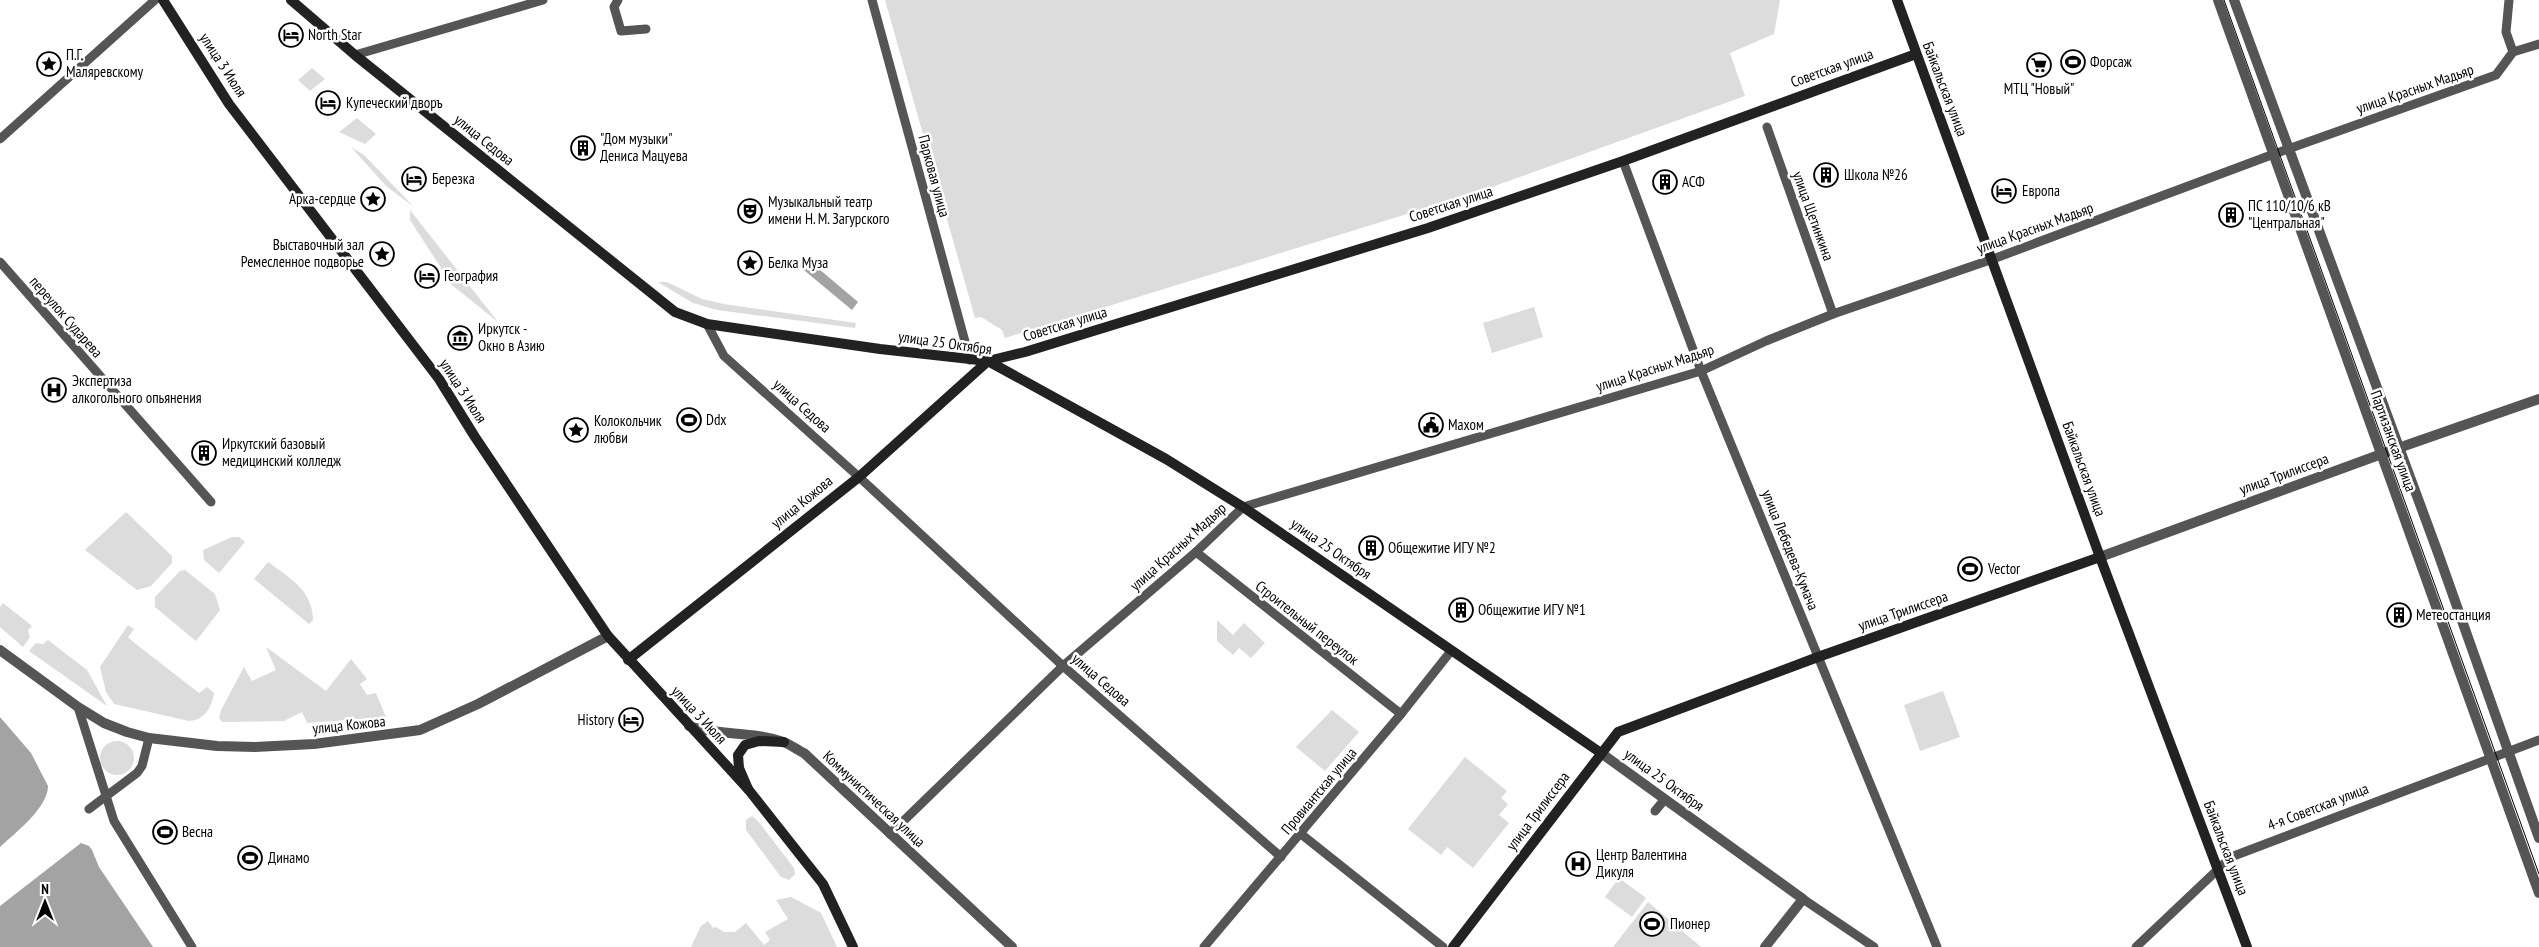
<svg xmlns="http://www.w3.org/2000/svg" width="2539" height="947" font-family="'PT Sans Narrow',sans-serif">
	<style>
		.green { fill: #dcdcdc }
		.water { fill: #a3a3a3 }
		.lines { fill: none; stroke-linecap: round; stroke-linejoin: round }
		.minor { stroke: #555; stroke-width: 9 }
		.tertiary { stroke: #555; stroke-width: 10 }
		.secondary { stroke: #222; stroke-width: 10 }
		.tram { stroke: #000; stroke-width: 1 }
		.labels { text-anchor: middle; stroke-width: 5; stroke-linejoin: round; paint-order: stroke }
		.poi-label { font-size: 15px; fill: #000; stroke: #fff; text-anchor: start }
		.street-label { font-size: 15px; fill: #000; stroke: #fff }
	</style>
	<rect width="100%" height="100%" fill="#fff"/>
	<g class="green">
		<polygon points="885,0 1780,0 1774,34 1730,53 1745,96 1475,193 1005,338 1002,330 981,317 975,318"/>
		<polygon points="312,68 325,79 310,91 298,80"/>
		<polygon points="357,118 376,134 365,144 339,132"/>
		<polygon points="351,147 364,155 414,207 386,186"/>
		<polygon points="410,210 498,322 452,285 410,220"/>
		<polygon points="658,282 667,282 702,299 724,304 856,323 855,328 717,310 693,303"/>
		<polygon points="1534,307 1543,337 1492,353 1483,323"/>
		<polygon points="126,512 172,556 172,563 151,586 137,590 85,550"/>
		<polygon points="232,537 239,537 245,542 219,573 204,560 203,550"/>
		<path d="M268,562c22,16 45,29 45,58l-4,4 -55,-45z"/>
		<polygon points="185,570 215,594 220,610 196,641 155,607 155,597 180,571"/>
		<polygon points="3,603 32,626 28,630 30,637 23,647 0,627 0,607"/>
		<polygon points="1217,620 1233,635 1244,623 1265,643 1251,658 1239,648 1233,655 1217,641"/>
		<path d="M128,625l6,4 -6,8 4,4 67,52 8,-6 7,6c-2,14 -10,28 -25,28l-75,-17 -8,-12 -6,-25z"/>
		<polygon points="48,640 87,670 107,706 29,651 36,643 43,644"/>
		<polygon points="266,647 326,691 351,659 367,679 360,684 367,695 376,693 386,717 307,723 302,712 284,721 222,722 219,718 221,710 244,667 252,681 276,670"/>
		<polygon points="1943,691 1960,737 1920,751 1904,705"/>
		<polygon points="1332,710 1359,732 1325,771 1296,747"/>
		<circle cx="117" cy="758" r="17"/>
		<polygon points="1465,757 1507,791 1501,798 1508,804 1499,815 1509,823 1473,868 1447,847 1441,855 1408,829"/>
		<polygon points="752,816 758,821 794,868 795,874 789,880 781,877 746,830 746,820"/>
		<polygon points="1619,878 1646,898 1632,917 1605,897"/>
		<polygon points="791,897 821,913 837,947 691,947 701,926 708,921 713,928 716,927 724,932 735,932 746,923 764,945 770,940 765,932 788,919 776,900"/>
		<polygon points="1648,902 1701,947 1613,947"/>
	</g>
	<g class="water">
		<polygon points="806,258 858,302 852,310 799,266"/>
		<path d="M0,717l31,36 17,33c0,22 -33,47 -48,61z"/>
		<polygon points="81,843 89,846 92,850 99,867 153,947 0,947 0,906"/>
	</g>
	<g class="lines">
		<g class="minor">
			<polyline points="618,0 614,7 621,31 646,29"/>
			<polyline points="872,0 970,360"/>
			<polyline points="2509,0 2506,32 2513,52"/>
			<polyline points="355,55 543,0"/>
			<polyline points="1767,127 1833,314"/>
			<polyline points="0,139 155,0"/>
			<polyline points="1623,161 1701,371 1937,947"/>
			<polyline points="0,262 211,502"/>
			<polyline points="707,324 724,356 859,477 1063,666 1281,857"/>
			<polyline points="1196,552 1401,714"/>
			<polyline points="78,707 114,821 192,947"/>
			<polyline points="89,809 137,773 142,766 149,738"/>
			<polyline points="1655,811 1665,799"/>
			<polyline points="890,834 1063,666 1196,552 1243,507 1701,371 1766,341 1833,314 1993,259 2274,154 2496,75 2513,52 2539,44"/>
			<polyline points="1301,834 1443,947"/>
			<polyline points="1803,899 1874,947"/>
			<polyline points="1204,947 1401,714 1451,651"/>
			<polyline points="2136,947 2231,857 2539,740"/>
		</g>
		<g class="tertiary">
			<polyline points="2218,0 2539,893"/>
			<polyline points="2234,0 2438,553 2539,838"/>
			<polyline points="2100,557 2387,452 2539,399"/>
			<polyline points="0,650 78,707 104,723 127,732 149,738 217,746 255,747 314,744 420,730 478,704 608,636"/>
			<path d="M689,726c30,10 64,5 94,16 7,2 14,8 21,11l208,194"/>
			<polyline points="1601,753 1803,899 1765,947"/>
		</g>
		<g class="secondary">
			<polyline points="163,0 229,104 439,379 475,437 608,636 748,789"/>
			<polyline points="291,0 355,55 675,312 707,324 748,330 880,349 988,361 1166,459 1243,507 1601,753"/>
			<polyline points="1897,0 2100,557 2247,947"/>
			<polyline points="628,660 859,477 988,361 1025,352 1428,228 1623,161 1916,54"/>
			<polyline points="784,742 759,741 745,745 738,755 739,768 748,789 823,884 853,947"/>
			<polyline points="1453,947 1618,732 1818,657 2100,557"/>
		</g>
		<polyline class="tram" points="2224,0 2539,874"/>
	</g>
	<defs>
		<g id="hotel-ring" transform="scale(1.25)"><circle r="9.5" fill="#fff" stroke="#000" stroke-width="1.5"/><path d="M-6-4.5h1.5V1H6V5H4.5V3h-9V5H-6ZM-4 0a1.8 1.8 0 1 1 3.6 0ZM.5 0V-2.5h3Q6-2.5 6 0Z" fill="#000"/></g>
		<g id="stadium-ring" transform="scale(1.25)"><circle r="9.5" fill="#fff" stroke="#000" stroke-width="1.5"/><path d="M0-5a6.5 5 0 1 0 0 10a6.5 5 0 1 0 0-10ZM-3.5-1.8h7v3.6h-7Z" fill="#000"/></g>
		<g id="sight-ring" transform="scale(1.25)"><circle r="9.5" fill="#fff" stroke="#000" stroke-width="1.5"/><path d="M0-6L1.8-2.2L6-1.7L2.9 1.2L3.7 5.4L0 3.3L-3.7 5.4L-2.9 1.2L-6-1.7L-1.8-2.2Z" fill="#000"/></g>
		<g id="supermarket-ring" transform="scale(1.25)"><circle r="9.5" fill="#fff" stroke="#000" stroke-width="1.5"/><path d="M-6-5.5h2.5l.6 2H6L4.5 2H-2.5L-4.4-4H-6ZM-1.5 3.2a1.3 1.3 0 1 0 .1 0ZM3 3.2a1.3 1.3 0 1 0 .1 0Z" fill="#000"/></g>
		<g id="building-ring" transform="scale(1.25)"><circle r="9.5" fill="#fff" stroke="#000" stroke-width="1.5"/><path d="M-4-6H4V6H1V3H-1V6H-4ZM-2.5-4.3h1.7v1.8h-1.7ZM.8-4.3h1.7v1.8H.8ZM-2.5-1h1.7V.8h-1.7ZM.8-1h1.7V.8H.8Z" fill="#000"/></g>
		<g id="theatre-ring" transform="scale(1.25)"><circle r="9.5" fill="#fff" stroke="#000" stroke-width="1.5"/><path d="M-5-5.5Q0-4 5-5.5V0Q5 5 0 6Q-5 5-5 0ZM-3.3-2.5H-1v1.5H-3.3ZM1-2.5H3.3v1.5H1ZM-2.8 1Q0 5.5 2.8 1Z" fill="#000"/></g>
		<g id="museum-ring" transform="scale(1.25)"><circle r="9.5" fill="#fff" stroke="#000" stroke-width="1.5"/><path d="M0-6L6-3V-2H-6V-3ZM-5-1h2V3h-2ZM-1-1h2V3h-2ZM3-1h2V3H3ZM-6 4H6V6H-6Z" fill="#000"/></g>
		<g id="hospital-ring" transform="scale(1.25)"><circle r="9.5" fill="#fff" stroke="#000" stroke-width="1.5"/><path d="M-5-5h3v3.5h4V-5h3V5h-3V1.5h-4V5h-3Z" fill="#000"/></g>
		<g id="civic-ring" transform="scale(1.25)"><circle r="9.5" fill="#fff" stroke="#000" stroke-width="1.5"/><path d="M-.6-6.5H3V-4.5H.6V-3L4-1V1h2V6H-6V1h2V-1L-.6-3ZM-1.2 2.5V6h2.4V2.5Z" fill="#000"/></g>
	</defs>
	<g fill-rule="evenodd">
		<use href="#hotel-ring" x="291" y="35"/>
		<use href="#stadium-ring" x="2073" y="62"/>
		<use href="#sight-ring" x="49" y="64"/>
		<use href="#supermarket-ring" x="2039" y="65"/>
		<use href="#hotel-ring" x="328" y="103"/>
		<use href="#building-ring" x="583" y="148"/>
		<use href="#building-ring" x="1826" y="175"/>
		<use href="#hotel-ring" x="414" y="179"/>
		<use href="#building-ring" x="1665" y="182"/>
		<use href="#hotel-ring" x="2004" y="191"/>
		<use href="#sight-ring" x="373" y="199"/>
		<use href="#theatre-ring" x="750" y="211"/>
		<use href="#building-ring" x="2231" y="215"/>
		<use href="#sight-ring" x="382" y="254"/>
		<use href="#sight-ring" x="750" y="263"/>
		<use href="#hotel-ring" x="427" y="276"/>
		<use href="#museum-ring" x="460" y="338"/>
		<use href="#hospital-ring" x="54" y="390"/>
		<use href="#stadium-ring" x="689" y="420"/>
		<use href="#civic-ring" x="1431" y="425"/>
		<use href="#sight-ring" x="576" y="430"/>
		<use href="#building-ring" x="204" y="453"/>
		<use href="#building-ring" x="1371" y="548"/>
		<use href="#stadium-ring" x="1970" y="569"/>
		<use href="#building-ring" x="1461" y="610"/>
		<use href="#building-ring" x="2399" y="615"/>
		<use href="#hotel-ring" x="631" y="720"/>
		<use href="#stadium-ring" x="165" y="832"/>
		<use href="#stadium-ring" x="250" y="858"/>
		<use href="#hospital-ring" x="1578" y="864"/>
		<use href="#stadium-ring" x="1652" y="924"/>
	</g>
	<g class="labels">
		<g class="poi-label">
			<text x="308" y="40">North Star</text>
			<text x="66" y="60">П.Г.<tspan x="66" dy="17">Маляревскому</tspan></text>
			<text x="2090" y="67">Форсаж</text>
			<text x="2039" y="94" text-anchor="middle">МТЦ "Новый"</text>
			<text x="346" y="108">Купеческий дворъ</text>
			<text x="600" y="144">"Дом музыки"<tspan x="600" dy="17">Дениса Мацуева</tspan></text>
			<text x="1844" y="180">Школа №26</text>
			<text x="432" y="184">Березка</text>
			<text x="1682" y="187">АСФ</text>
			<text x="2022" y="196">Европа</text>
			<text x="356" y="204" text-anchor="end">Арка-сердце</text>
			<text x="768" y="207">Музыкальный театр<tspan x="768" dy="17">имени Н. М. Загурского</tspan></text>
			<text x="2248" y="211">ПС 110/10/6 кВ<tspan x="2248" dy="17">"Центральная"</tspan></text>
			<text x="364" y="250" text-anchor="end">Выставочный зал<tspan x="364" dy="17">Ремесленное подворье</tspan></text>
			<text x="768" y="268">Белка Муза</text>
			<text x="444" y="281">География</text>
			<text x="478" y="334">Иркутск -<tspan x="478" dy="17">Окно в Азию</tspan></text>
			<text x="72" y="386">Экспертиза<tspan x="72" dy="17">алкогольного опьянения</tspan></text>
			<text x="706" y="425">Ddx</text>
			<text x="594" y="426">Колокольчик<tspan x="594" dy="17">любви</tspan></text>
			<text x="1448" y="430">Махом</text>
			<text x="222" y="449">Иркутский базовый<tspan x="222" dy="17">медицинский колледж</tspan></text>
			<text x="1388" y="553">Общежитие ИГУ №2</text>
			<text x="1988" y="574">Vector</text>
			<text x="1478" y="615">Общежитие ИГУ №1</text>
			<text x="2416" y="620">Метеостанция</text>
			<text x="614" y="725" text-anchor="end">History</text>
			<text x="182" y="837">Весна</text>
			<text x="1596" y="860">Центр Валентина<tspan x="1596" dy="17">Дикуля</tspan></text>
			<text x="268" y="863">Динамо</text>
			<text x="1670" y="929">Пионер</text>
		</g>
		<g class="street-label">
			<text transform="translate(223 65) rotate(57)" y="5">улица 3 Июля</text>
			<text transform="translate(1832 68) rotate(-20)" y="5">Советская улица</text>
			<text transform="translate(1945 89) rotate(69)" y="5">Байкальская улица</text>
			<text transform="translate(2415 89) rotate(-19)" y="5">улица Красных Мадьяр</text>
			<text transform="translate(484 140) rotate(39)" y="5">улица Седова</text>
			<text transform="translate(934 176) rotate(75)" y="5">Парковая улица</text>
			<text transform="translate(1451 204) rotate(-18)" y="5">Советская улица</text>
			<text transform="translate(1813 216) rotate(70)" y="5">улица Щетинкина</text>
			<text transform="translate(2035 228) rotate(-20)" y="5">улица Красных Мадьяр</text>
			<text transform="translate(66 317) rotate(49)" y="5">переулок Сударева</text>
			<text transform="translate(1065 324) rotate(-17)" y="5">Советская улица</text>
			<text transform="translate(945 343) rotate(8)" y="5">улица 25 Октября</text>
			<text transform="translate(1655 368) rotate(-18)" y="5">улица Красных Мадьяр</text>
			<text transform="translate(463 391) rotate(57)" y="5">улица 3 Июля</text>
			<text transform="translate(802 406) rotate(42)" y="5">улица Седова</text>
			<text transform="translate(2393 441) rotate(70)" y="5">Партизанская улица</text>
			<text transform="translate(2084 469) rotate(70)" y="5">Байкальская улица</text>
			<text transform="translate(2284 474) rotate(-20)" y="5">улица Трилиссера</text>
			<text transform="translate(802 502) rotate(-39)" y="5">улица Кожова</text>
			<text transform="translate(1178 547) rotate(-42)" y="5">улица Красных Мадьяр</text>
			<text transform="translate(1331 549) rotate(35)" y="5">улица 25 Октября</text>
			<text transform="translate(1790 550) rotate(68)" y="5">улица Лебедева-Кумача</text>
			<text transform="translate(1903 611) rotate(-19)" y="5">улица Трилиссера</text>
			<text transform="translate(1307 623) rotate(38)" y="5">Строительный переулок</text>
			<text transform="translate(1101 680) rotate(41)" y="5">улица Седова</text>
			<text transform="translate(699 715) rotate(47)" y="5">улица 3 Июля</text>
			<text transform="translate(349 725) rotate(-6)" y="5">улица Кожова</text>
			<text transform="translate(1664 780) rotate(36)" y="5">улица 25 Октября</text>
			<text transform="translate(1319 791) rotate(-50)" y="5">Провиантская улица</text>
			<text transform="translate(874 799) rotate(43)" y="5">Коммунистическая улица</text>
			<text transform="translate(2318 807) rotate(-21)" y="5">4-я Советская улица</text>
			<text transform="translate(1538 811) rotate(-53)" y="5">улица Трилиссера</text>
			<text transform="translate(2226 848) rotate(69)" y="5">Байкальская улица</text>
		</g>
	</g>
	<g transform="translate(45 902)" stroke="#ffffff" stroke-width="4" paint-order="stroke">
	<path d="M0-4L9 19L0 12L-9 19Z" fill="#000000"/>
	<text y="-8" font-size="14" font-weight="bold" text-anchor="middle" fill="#000000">N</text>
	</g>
</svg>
